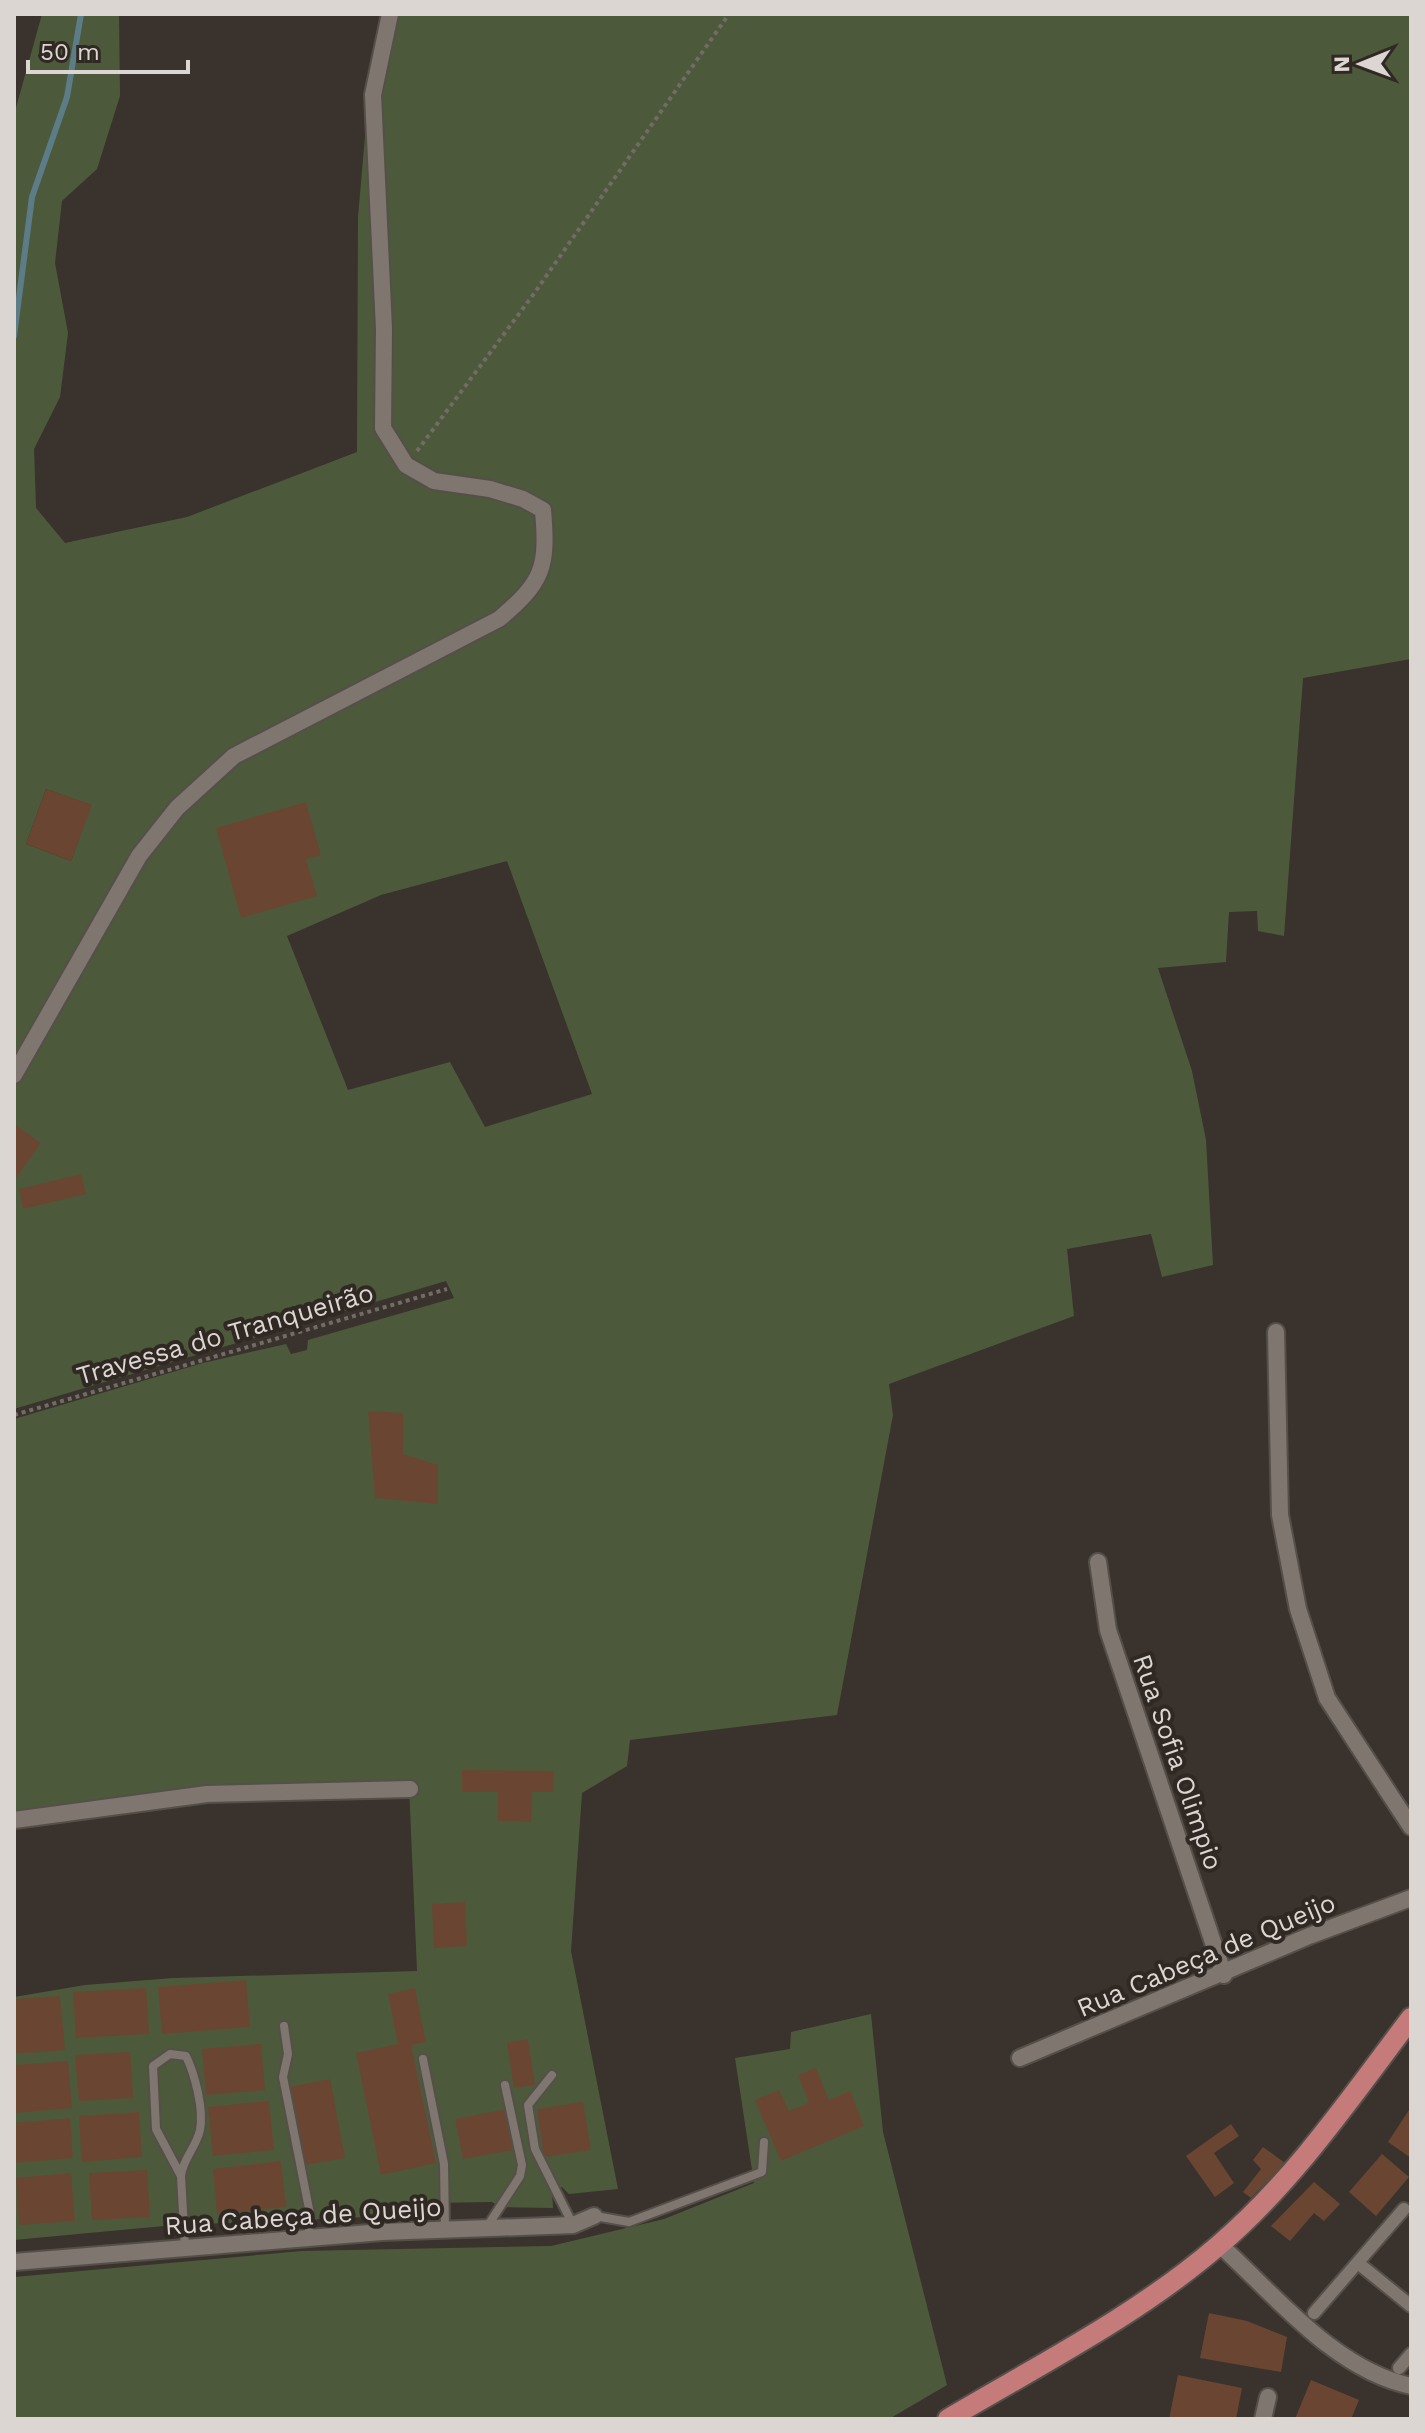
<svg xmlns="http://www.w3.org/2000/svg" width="1425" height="2433" font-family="'Work Sans',sans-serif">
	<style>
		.green { fill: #4c5a3b; fill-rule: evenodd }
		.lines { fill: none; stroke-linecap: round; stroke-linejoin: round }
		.stream { stroke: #5c7c87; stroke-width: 6 }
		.building { fill: #6a4632 }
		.service-casing { stroke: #554f4a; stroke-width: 12 }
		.pedestrian-casing { stroke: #554f4a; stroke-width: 16 }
		.minor-casing { stroke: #554f4a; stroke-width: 20 }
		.primary-casing { stroke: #554f4a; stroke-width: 24 }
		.path { stroke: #726b66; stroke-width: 4; stroke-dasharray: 4 4; stroke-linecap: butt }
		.service { stroke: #807670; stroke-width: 8 }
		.pedestrian { stroke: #807670; stroke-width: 12 }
		.minor { stroke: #807670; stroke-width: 16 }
		.primary { stroke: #c57b7a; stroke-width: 20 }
		.labels { text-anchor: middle; stroke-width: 8; stroke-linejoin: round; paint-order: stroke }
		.street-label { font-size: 26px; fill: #dcd6d3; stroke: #302823 }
	</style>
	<rect width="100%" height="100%" fill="#3a322d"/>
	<g class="green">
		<path d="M42,14h77l1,82 -23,73 -35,32 -7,62 13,70 -8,64 -26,52 2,59 29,35 122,-26 170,-65 1,-235 9,-104 15,315 23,40 84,23 51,20 4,40 -32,53 -284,145 -58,54 -57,83 -99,171v-942zM46,789l45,16 -20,56 -45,-17z"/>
		<path d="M391,14h1020v645l-108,19 -19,258 -26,-5 -1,-20 -28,1 -3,50 -68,6 34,103 14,69 7,125 -51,12 -11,-43 -84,15 7,67 -185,68 4,31 -56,300 -207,25 -3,26 -45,27 -11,158 47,238 -49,5 -7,-7 -10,5 1,16 -53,-1 -8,-5 -61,1 -16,12 -214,9 -18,-4 -19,6 -150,14v-243l71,-12 88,-7 244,-7 -8,-186 -395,31v-397l189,-56 83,-19 5,10 16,-4 1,-10 146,-42 -8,-17 -432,128v-324l151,-259 69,-70 296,-159 15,-89 -110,-30 -27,-15 -24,-35 -11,-333zM507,861l85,233 -107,33 -35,-65 -102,28 -61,-154 94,-41z"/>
		<polygon points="871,2014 883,2132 947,2385 889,2419 14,2419 14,2277 302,2251 551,2246 664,2219 754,2183 735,2058 790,2049 791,2032"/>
	</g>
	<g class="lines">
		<polyline class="stream" points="14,336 32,197 67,97 81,14"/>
	</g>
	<g class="building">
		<polygon points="46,789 92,805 71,861 26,844"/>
		<polygon points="306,802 321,855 306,859 317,896 241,918 216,828"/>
		<polygon points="14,1124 41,1143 14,1181"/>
		<polygon points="81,1174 86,1194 23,1209 19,1189"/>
		<polygon points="368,1411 403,1413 403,1454 438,1465 438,1504 375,1498"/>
		<polygon points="462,1770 554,1771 554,1792 532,1792 531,1822 498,1821 498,1792 462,1792"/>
		<polygon points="465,1902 467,1946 434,1948 432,1904"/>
		<polygon points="246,1980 250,2027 162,2034 158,1987"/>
		<polygon points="146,1988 149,2034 76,2038 73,1992"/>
		<polygon points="415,1988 426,2042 411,2045 436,2163 381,2175 356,2053 398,2044 388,1994"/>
		<polygon points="60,1996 65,2050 14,2054 14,1999"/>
		<polygon points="528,2039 535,2085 514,2088 507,2043"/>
		<polygon points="261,2044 265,2090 206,2095 202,2049"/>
		<polygon points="130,2052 133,2098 79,2101 75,2055"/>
		<polygon points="68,2061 72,2108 14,2113 14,2065"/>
		<polygon points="816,2068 829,2100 850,2091 864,2126 781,2161 755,2100 779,2090 789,2111 809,2103 798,2075"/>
		<polygon points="330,2079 345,2158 305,2165 289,2087"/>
		<polygon points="269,2101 274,2150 213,2156 208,2107"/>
		<polygon points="583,2102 591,2150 544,2157 537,2109"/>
		<polygon points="1411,2107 1411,2158 1388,2142"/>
		<polygon points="507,2109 515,2150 463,2159 455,2119"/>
		<polygon points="139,2112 142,2157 82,2162 79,2116"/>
		<polygon points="70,2118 73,2158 14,2163 14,2123"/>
		<polygon points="1231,2124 1239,2136 1214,2153 1234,2183 1215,2197 1186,2156"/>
		<polygon points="1263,2147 1285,2163 1251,2198 1243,2192 1261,2169 1253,2160"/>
		<polygon points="1382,2154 1409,2177 1376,2216 1349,2192"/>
		<polygon points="281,2161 286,2207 217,2214 213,2169"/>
		<polygon points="147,2170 150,2217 92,2220 89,2173"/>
		<polygon points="71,2173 75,2221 19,2225 16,2178"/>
		<polygon points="1314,2182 1340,2204 1324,2221 1314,2213 1290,2241 1271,2226"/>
		<polygon points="1209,2313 1247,2321 1287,2337 1281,2372 1200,2358"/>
		<polygon points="1178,2375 1242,2388 1236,2419 1169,2419"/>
		<polygon points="1311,2380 1359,2400 1351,2419 1295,2419"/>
	</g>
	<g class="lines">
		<g class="service-casing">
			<g id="service">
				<polyline points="284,2026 288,2054 283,2077 311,2219 308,2237"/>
				<polyline points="423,2059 444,2164 445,2229"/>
				<polyline points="552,2075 528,2105 535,2149 573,2225"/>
				<path d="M181,2176c2,-18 15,-28 19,-46 4,-21 -5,-55 -14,-74l-16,-2 -17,12 3,63 25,47 4,72"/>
				<polyline points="595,2216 629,2222 762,2172 764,2142"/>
				<polyline points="487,2227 520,2176 522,2165 505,2085"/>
			</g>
		</g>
		<g class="pedestrian-casing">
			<g id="pedestrian">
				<polyline points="1358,2263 1411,2306"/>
				<polyline points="1314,2313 1404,2209"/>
				<polyline points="1399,2368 1411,2354"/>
			</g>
		</g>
		<g class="minor-casing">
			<g id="minor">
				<path d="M14,1075l125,-219 38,-48 57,-52 265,-137c44,-37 49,-51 44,-109l-20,-11 -33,-10 -56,-8 -28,-16 -23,-37 1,-99 -11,-234 17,-81"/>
				<polyline points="1276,1332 1280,1515 1298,1609 1327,1698 1411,1827"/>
				<polyline points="1098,1562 1108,1630 1224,1975"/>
				<polyline points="14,1820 207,1794 410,1789"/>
				<polyline points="1020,2058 1309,1936 1411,1898"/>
				<path d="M1220,2245c56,51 115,125 191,141"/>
				<polyline points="14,2262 382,2232 573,2225 594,2216"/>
				<polyline points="1263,2419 1268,2397"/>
			</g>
		</g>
		<g class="primary-casing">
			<path id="primary" d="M948,2419c91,-54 190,-104 271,-174 75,-64 133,-149 192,-227"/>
		</g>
		<g class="path">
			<polyline points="417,451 533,295 729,14"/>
			<polyline points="14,1415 447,1289"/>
		</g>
		<use href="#service" class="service"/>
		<use href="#pedestrian" class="pedestrian"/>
		<use href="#minor" class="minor"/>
		<use href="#primary" class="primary"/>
	</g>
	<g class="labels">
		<g class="street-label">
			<text transform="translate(225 1334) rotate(-16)" y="9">Travessa do Tranqueirão</text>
			<text transform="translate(1178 1762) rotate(71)" y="9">Rua Sofia Olimpio</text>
			<text transform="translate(1206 1955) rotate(-23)" y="9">Rua Cabeça de Queijo</text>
			<text transform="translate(303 2216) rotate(-4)" y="9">Rua Cabeça de Queijo</text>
		</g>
	</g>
	<rect width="1425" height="2433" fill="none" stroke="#dcd6d3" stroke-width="32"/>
	<g transform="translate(1361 64) rotate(269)" stroke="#302823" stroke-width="6" paint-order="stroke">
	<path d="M0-6L14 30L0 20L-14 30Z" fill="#dcd6d3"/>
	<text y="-12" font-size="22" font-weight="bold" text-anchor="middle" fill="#dcd6d3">N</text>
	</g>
	<path d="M28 60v12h160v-12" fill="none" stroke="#dcd6d3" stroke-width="4"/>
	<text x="40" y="60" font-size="24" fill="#dcd6d3" stroke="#302823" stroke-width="6" paint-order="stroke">50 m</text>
</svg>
